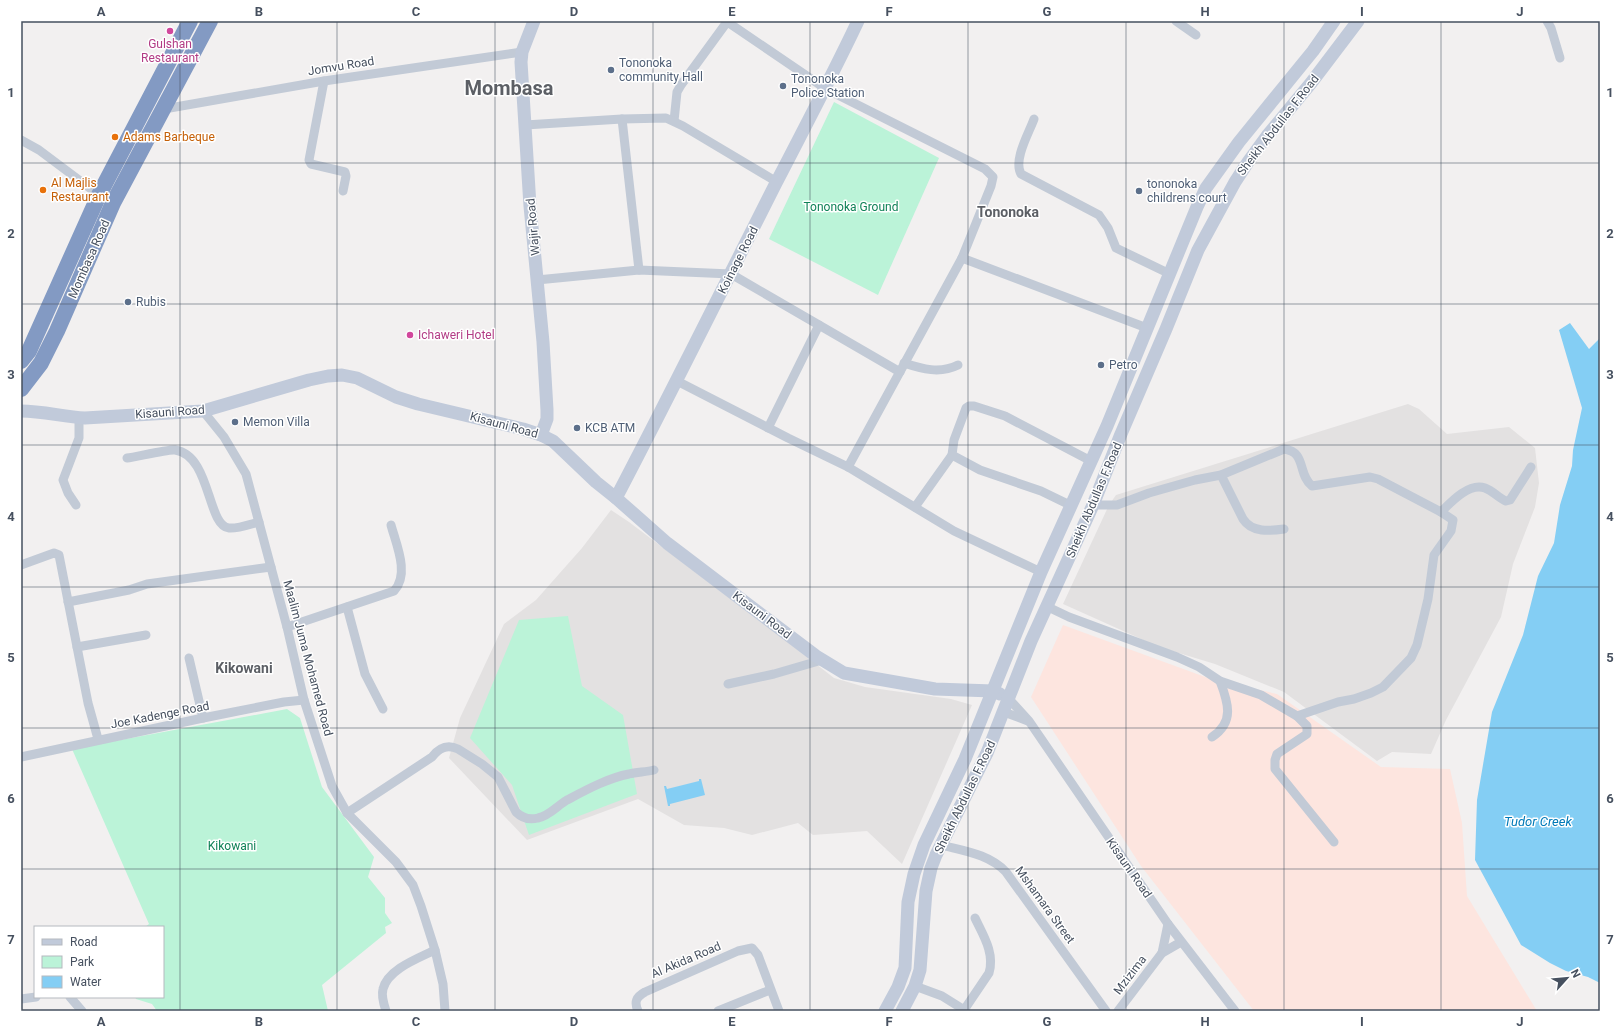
<svg xmlns="http://www.w3.org/2000/svg" width="1621" height="1032" font-family="Roboto,sans-serif">
	<style>
		.education { fill: #e3e1e1 }
		.medical { fill: #fde5df }
		.green { fill: #bbf3d8 }
		.water { fill: #84cef4 }
		.lines { fill: none; stroke-linecap: round; stroke-linejoin: round }
		.street { stroke: #c2cad6; stroke-width: 9 }
		.secondary { stroke: #c1cada; stroke-width: 13 }
		.highway { stroke: #839ac3; stroke-width: 16 }
		.grid { fill: none; stroke: #46505f; stroke-width: 1; stroke-opacity: 0.55 }
		.hotel-dot { fill: #d1479c; stroke: #fff; stroke-width: 1.5 }
		.service-dot { fill: #5c6f8a; stroke: #fff; stroke-width: 1.5 }
		.food-dot { fill: #e8710a; stroke: #fff; stroke-width: 1.5 }
		.labels { text-anchor: middle; stroke-width: 3; stroke-linejoin: round; paint-order: stroke }
		.hotel-label { font-size: 12px; fill: #b23c85; stroke: #fff }
		.service-label { font-size: 12px; fill: #4e5e75; stroke: #fff; text-anchor: start }
		.street-label { font-size: 12px; fill: #46505f; stroke: #fff }
		.food-label { font-size: 12px; fill: #c56008; stroke: #fff; text-anchor: start }
		.park-label { font-size: 12px; fill: #0f8257; stroke: #fff }
		.water-label { font-size: 13px; font-style: italic; fill: #007ab8; stroke: #fff }
		.quarter-label { font-size: 14px; font-weight: bold; fill: #5c5f65; stroke: #fff }
		.town-label { font-size: 20px; font-weight: bold; fill: #5c5f65; stroke: #fff }
		.neatline { fill: none; stroke: #46505f; stroke-width: 1.5 }
		.grid-label { font-size: 13px; text-anchor: middle; font-weight: bold; fill: #46505f }
	</style>
	<rect width="100%" height="100%" fill="#f2f0f0"/>
	<g class="education">
		<polygon points="1408,404 1419,409 1447,434 1509,427 1535,448 1539,483 1535,507 1513,564 1501,617 1446,720 1431,754 1392,752 1377,761 1284,692 1215,664 1159,647 1063,604 1109,505 1116,495"/>
		<polygon points="611,510 629,522 780,636 834,678 865,687 951,699 972,705 902,864 867,831 813,835 798,823 752,835 724,828 684,825 638,799 527,840 449,758 460,718 504,624 536,600 582,548"/>
	</g>
	<polygon class="medical" points="1063,625 1208,678 1277,694 1381,767 1450,769 1462,823 1467,896 1537,1011 1254,1011 1141,866 1031,697"/>
	<g class="green">
		<polygon points="834,102 939,158 878,295 769,239"/>
		<polygon points="568,616 582,686 623,715 637,794 529,835 512,785 470,738 519,620"/>
		<polygon points="287,709 300,718 322,787 374,857 368,877 385,898 385,913 392,923 385,927 386,933 322,985 328,1011 157,1011 152,1004 136,999 135,997 163,997 163,927 145,927 149,924 72,749"/>
	</g>
	<g class="water">
		<polygon points="1570,323 1589,349 1600,338 1600,983 1588,977 1566,971 1550,963 1521,945 1475,860 1477,800 1492,712 1523,635 1538,576 1554,543 1560,505 1572,466 1573,450 1582,408 1559,330"/>
		<polygon points="699,779 701,779 705,795 670,804 670,806 668,806 664,786 666,786 667,789 699,781"/>
	</g>
	<g class="lines">
		<g class="street">
			<polyline points="726,21 826,89 985,169 993,177 991,186 962,258 1147,328"/>
			<polyline points="1176,21 1196,35"/>
			<polyline points="1547,21 1551,28 1560,58"/>
			<polyline points="324,81 309,160 311,164 345,172 346,176 343,191"/>
			<polyline points="164,109 324,81 522,52"/>
			<polyline points="622,119 639,270"/>
			<path d="M1034,119c-5,14 -21,41 -13,55l78,41 9,13 8,20 54,26"/>
			<polyline points="674,121 677,92 681,85 727,22"/>
			<polyline points="525,125 622,119 666,118 683,126 777,182"/>
			<polyline points="21,140 39,150 99,195"/>
			<polyline points="537,280 639,270 731,274 900,372"/>
			<path d="M904,363c18,6 36,11 54,2"/>
			<polyline points="677,381 788,438 848,467 954,531 1041,572"/>
			<polyline points="203,411 224,437 246,474 287,627 304,700 332,786 347,813 396,862 413,885 421,906 435,950 443,984 445,1011"/>
			<polyline points="768,428 819,325"/>
			<path d="M127,458c9,-1 41,-9 48,-8 36,5 32,76 54,78 8,1 22,-4 30,-6"/>
			<polyline points="848,467 962,258"/>
			<path d="M1221,475l22,44c9,14 27,12 41,10"/>
			<polyline points="76,505 68,493 63,480 79,438 79,417"/>
			<path d="M1093,505h24l32,-12 46,-13 26,-5 63,-26c23,3 13,25 28,37l58,-9 8,2 63,33 12,8 -2,11 -17,24 -6,44 -11,46 -6,13 -28,29 -12,6 -17,6 -16,3 -41,14"/>
			<polyline points="1072,506 1041,491 980,470 952,455 954,440 966,408 969,406 974,406 1005,416 1091,461"/>
			<polyline points="915,507 952,455"/>
			<path d="M1441,512c9,-9 28,-30 44,-24 8,3 14,10 21,13l4,-1 21,-33"/>
			<polyline points="21,565 54,553 59,555 88,703 98,739"/>
			<polyline points="68,602 129,590 147,584 271,567"/>
			<polyline points="347,607 365,674 383,709"/>
			<polyline points="1048,607 1069,617 1177,657 1199,667 1220,681 1261,695 1297,716 1307,726 1307,734 1277,754 1275,760 1275,769 1334,842"/>
			<path d="M287,627l107,-36c16,-17 2,-47 -3,-66"/>
			<polyline points="77,647 146,635"/>
			<polyline points="189,658 203,718"/>
			<polyline points="728,684 774,674 822,660"/>
			<polyline points="1009,699 1029,721 1168,924 1235,1011"/>
			<polyline points="1004,712 1028,721"/>
			<path d="M1212,737c23,-15 16,-35 8,-56"/>
			<polyline points="21,757 203,718 284,702 304,700"/>
			<path d="M347,813l85,-56c7,-9 15,-13 26,-8l24,15 16,13 18,35c6,6 14,8 22,6 11,-2 19,-12 29,-18 19,-10 41,-22 62,-26 8,-2 17,-2 25,-4"/>
			<path d="M941,845c23,6 48,9 65,27l100,139"/>
			<polyline points="1162,953 1168,924"/>
			<polyline points="915,986 942,996 966,1011"/>
			<polyline points="70,997 82,1011"/>
			<polyline points="21,999 36,997"/>
			<path d="M964,1010l25,-37c6,-20 -6,-38 -14,-55"/>
			<path d="M386,1011c-2,-6 -5,-15 -3,-22 5,-20 36,-31 52,-39"/>
			<path d="M638,1011c-4,-9 -2,-14 7,-19l93,-41 14,-3 6,7 21,56"/>
			<polyline points="718,1011 770,990"/>
			<polyline points="1118,1011 1162,953 1181,942"/>
		</g>
		<g class="secondary">
			<polyline points="534,21 522,52 521,62 530,206 543,342 547,410 547,419 541,435"/>
			<path d="M21,411c22,0 43,6 64,7l118,-7 106,-31 19,-4 14,-1 15,3 39,19 22,7 105,25 18,6 12,6 43,41 20,16 51,45 149,113 28,17 91,16 58,2 7,3"/>
			<path d="M616,498c55,-105 107,-210 160,-315 28,-54 56,-107 82,-162"/>
			<polyline points="885,1011 898,987 905,968 908,902 914,874 924,845 965,759 1041,572 1107,426 1197,207 1206,188 1239,142 1313,51 1334,21"/>
			<polyline points="902,1011 915,986 920,970 926,891 931,868 936,855 987,753 1031,641 1093,505 1121,434 1166,329 1198,250 1235,182 1248,162 1267,136 1311,83 1358,21"/>
		</g>
		<g class="highway">
			<polyline points="21,361 29,351 99,195 190,21"/>
			<polyline points="21,389 41,363 57,331 113,203 210,21"/>
		</g>
	</g>
	<path class="grid" d="M180,21v990M337,21v990M495,21v990M653,21v990M810,21v990M968,21v990M1126,21v990M1284,21v990M1441,21v990M21,163h1579M21,304h1579M21,445h1579M21,587h1579M21,728h1579M21,869h1579"/>
	<g class="hotel-dot">
		<circle cx="170" cy="31" r="4"/>
		<circle cx="410" cy="335" r="4"/>
	</g>
	<g class="service-dot">
		<circle cx="611" cy="70" r="4"/>
		<circle cx="783" cy="86" r="4"/>
		<circle cx="1139" cy="191" r="4"/>
		<circle cx="128" cy="302" r="4"/>
		<circle cx="1101" cy="365" r="4"/>
		<circle cx="235" cy="422" r="4"/>
		<circle cx="577" cy="428" r="4"/>
	</g>
	<g class="food-dot">
		<circle cx="115" cy="137" r="4"/>
		<circle cx="43" cy="190" r="4"/>
	</g>
	<g class="labels">
		<g class="hotel-label">
			<text x="170" y="48">Gulshan<tspan x="170" dy="14">Restaurant</tspan></text>
			<text x="418" y="339" text-anchor="start">Ichaweri Hotel</text>
		</g>
		<g class="service-label">
			<text x="619" y="67">Tononoka<tspan x="619" dy="14">community Hall</tspan></text>
			<text x="791" y="83">Tononoka<tspan x="791" dy="14">Police Station</tspan></text>
			<text x="1147" y="188">tononoka<tspan x="1147" dy="14">childrens court</tspan></text>
			<text x="136" y="306">Rubis</text>
			<text x="1109" y="369">Petro</text>
			<text x="243" y="426">Memon Villa</text>
			<text x="585" y="432">KCB ATM</text>
		</g>
		<g class="street-label">
			<text transform="translate(341 66) rotate(-9)" y="4">Jomvu Road</text>
			<text transform="translate(1278 125) rotate(-52)" y="4">Sheikh Abdullas F.Road</text>
			<text transform="translate(533 227) rotate(-95)" y="4">Wajir Road</text>
			<text transform="translate(89 259) rotate(-66)" y="4">Mombasa Road</text>
			<text transform="translate(738 260) rotate(-63)" y="4">Koinage Road</text>
			<text transform="translate(170 412) rotate(-4)" y="4">Kisauni Road</text>
			<text transform="translate(504 425) rotate(15)" y="4">Kisauni Road</text>
			<text transform="translate(1094 500) rotate(-67)" y="4">Sheikh Abdullas F.Road</text>
			<text transform="translate(762 615) rotate(37)" y="4">Kisauni Road</text>
			<text transform="translate(308 658) rotate(75)" y="4">Maalim Juma Mohamed Road</text>
			<text transform="translate(160 715) rotate(-11)" y="4">Joe Kadenge Road</text>
			<text transform="translate(965 797) rotate(-64)" y="4">Sheikh Abdullas F.Road</text>
			<text transform="translate(1129 868) rotate(55)" y="4">Kisauni Road</text>
			<text transform="translate(1045 905) rotate(54)" y="4">Mshamara Street</text>
			<text transform="translate(686 960) rotate(-23)" y="4">Al Akida Road</text>
			<text transform="translate(1130 975) rotate(-53)" y="4">Mzizima</text>
		</g>
		<g class="food-label">
			<text x="123" y="141">Adams Barbeque</text>
			<text x="51" y="187">Al Majlis<tspan x="51" dy="14">Restaurant</tspan></text>
		</g>
		<g class="park-label">
			<text x="851" y="211">Tononoka Ground</text>
			<text x="232" y="850">Kikowani</text>
		</g>
		<g class="water-label">
			<text x="1538" y="826">Tudor Creek</text>
		</g>
		<g class="quarter-label">
			<text x="1008" y="217">Tononoka</text>
			<text x="244" y="673">Kikowani</text>
		</g>
		<g class="town-label">
			<text x="509" y="95">Mombasa</text>
		</g>
	</g>
	<rect width="1621" height="1032" fill="none" stroke="#ffffff" stroke-width="44"/>
	<rect x="34" y="926" width="130" height="72" fill="#ffffff" stroke="#b5b9bf"/>
	<rect x="42" y="939" width="20" height="6" fill="#c1cada" stroke="#b5b9bf"/>
	<text x="70" y="946" font-size="12" fill="#46505f">Road</text>
	<rect x="42" y="956" width="20" height="12" fill="#bbf3d8" stroke="#b5b9bf"/>
	<text x="70" y="966" font-size="12" fill="#46505f">Park</text>
	<rect x="42" y="976" width="20" height="12" fill="#84cef4" stroke="#b5b9bf"/>
	<text x="70" y="986" font-size="12" fill="#46505f">Water</text>
	<g transform="translate(1567 978) rotate(63)" stroke="#ffffff" stroke-width="3" paint-order="stroke">
	<path d="M0-3L7 15L0 10L-7 15Z" fill="#46505f"/>
	<text y="-6" font-size="11" font-weight="bold" text-anchor="middle" fill="#46505f">N</text>
	</g>
	<rect x="22" y="22" width="1577" height="988" class="neatline"/>
	<g class="grid-label">
		<text x="101" y="16">A</text>
		<text x="259" y="16">B</text>
		<text x="416" y="16">C</text>
		<text x="574" y="16">D</text>
		<text x="732" y="16">E</text>
		<text x="889" y="16">F</text>
		<text x="1047" y="16">G</text>
		<text x="1205" y="16">H</text>
		<text x="1362" y="16">I</text>
		<text x="1520" y="16">J</text>
		<text x="11" y="97">1</text>
		<text x="1610" y="97">1</text>
		<text x="11" y="238">2</text>
		<text x="1610" y="238">2</text>
		<text x="11" y="379">3</text>
		<text x="1610" y="379">3</text>
		<text x="11" y="521">4</text>
		<text x="1610" y="521">4</text>
		<text x="11" y="662">5</text>
		<text x="1610" y="662">5</text>
		<text x="11" y="803">6</text>
		<text x="1610" y="803">6</text>
		<text x="11" y="944">7</text>
		<text x="1610" y="944">7</text>
		<text x="101" y="1026">A</text>
		<text x="259" y="1026">B</text>
		<text x="416" y="1026">C</text>
		<text x="574" y="1026">D</text>
		<text x="732" y="1026">E</text>
		<text x="889" y="1026">F</text>
		<text x="1047" y="1026">G</text>
		<text x="1205" y="1026">H</text>
		<text x="1362" y="1026">I</text>
		<text x="1520" y="1026">J</text>
	</g>
</svg>
